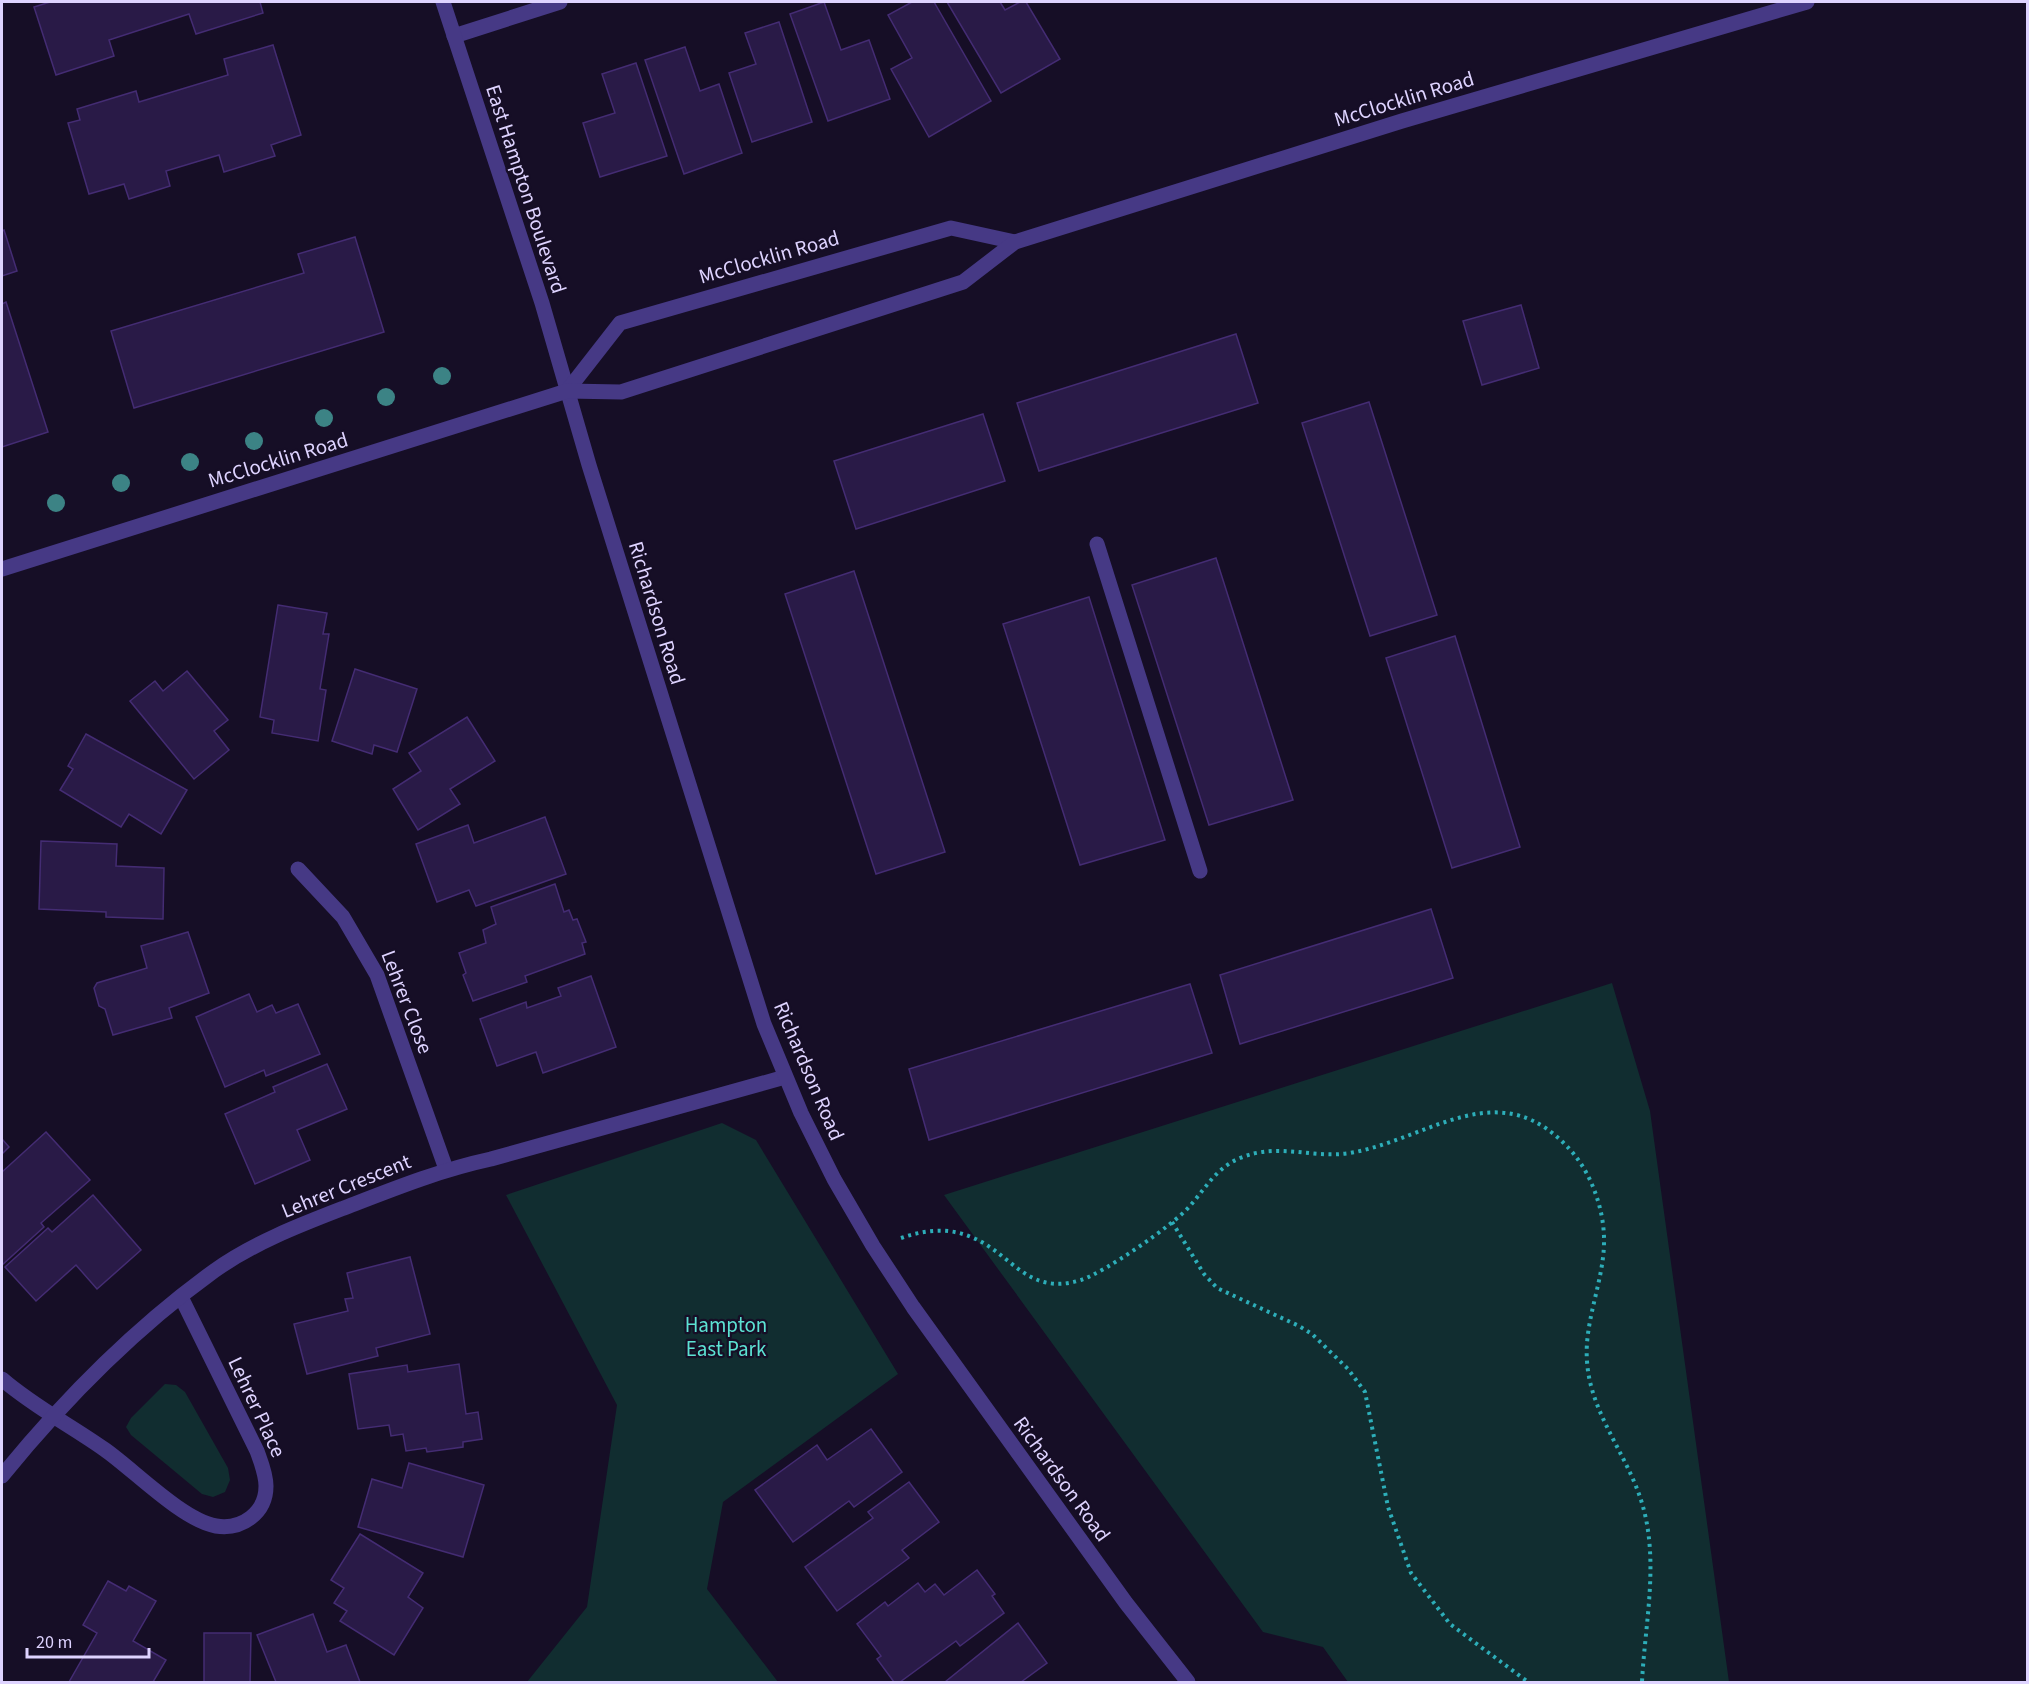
<svg xmlns="http://www.w3.org/2000/svg" width="2029" height="1684" font-family="'Source Sans 3',sans-serif">
	<style>
		.green { fill: #112d30 }
		.building { fill: #291a47; stroke: #442c73; stroke-width: 1.5 }
		.lines { fill: none; stroke-linecap: round; stroke-linejoin: round }
		.path { stroke: #2daeb9; stroke-width: 4; stroke-dasharray: 3 4.5; stroke-linecap: butt }
		.service { stroke: #463985; stroke-width: 15 }
		.minor { stroke: #463985; stroke-width: 15 }
		.tertiary { stroke: #463985; stroke-width: 15 }
		.tree { fill: #3c8385 }
		.labels { text-anchor: middle; stroke-width: 4.5; stroke-linejoin: round; paint-order: stroke }
		.street-label { font-size: 21px; fill: #ded3ff; stroke: #160e26 }
		.park-label { font-size: 21px; fill: #5ce2d3; stroke: #160e26 }
	</style>
	<rect width="100%" height="100%" fill="#160e26"/>
	<g class="green">
		<polygon points="1612,983 1650,1111 1729,1682 1348,1682 1323,1647 1263,1632 944,1195"/>
		<polygon points="722,1123 756,1140 898,1374 723,1502 707,1589 778,1682 527,1682 587,1607 617,1405 506,1195"/>
		<polygon points="165,1384 176,1385 185,1392 228,1468 230,1480 225,1492 213,1497 202,1494 131,1435 126,1427 131,1418"/>
	</g>
	<g class="building">
		<polygon points="50,2 260,2 263,13 196,34 189,14 109,40 114,56 56,75 34,7"/>
		<polygon points="824,2 841,50 869,40 890,99 828,121 790,14"/>
		<polygon points="912,2 934,2 991,101 929,137 891,69 912,58 888,15"/>
		<polygon points="947,2 1000,2 1005,10 1020,2 1026,2 1060,59 1001,93"/>
		<polygon points="779,22 812,122 752,142 729,73 756,64 745,33"/>
		<polygon points="273,45 301,135 271,145 275,156 224,172 219,155 166,171 170,186 129,199 124,184 89,194 68,123 80,120 77,109 136,91 139,102 228,75 224,59"/>
		<polygon points="685,47 700,91 719,84 742,153 684,174 645,60"/>
		<polygon points="636,63 667,156 600,177 583,123 615,113 602,74"/>
		<polygon points="4,230 17,271 2,276 2,231"/>
		<polygon points="355,237 384,332 134,408 111,331 304,273 298,254"/>
		<polygon points="6,302 48,432 2,447 2,304"/>
		<polygon points="1521,305 1539,368 1482,385 1463,321"/>
		<polygon points="1236,334 1258,403 1039,471 1017,403"/>
		<polygon points="1369,402 1437,615 1370,636 1302,423"/>
		<polygon points="983,414 1005,481 856,529 834,461"/>
		<polygon points="1216,558 1293,800 1209,825 1132,585"/>
		<polygon points="854,571 945,852 876,874 785,594"/>
		<polygon points="1089,597 1165,840 1080,865 1003,624"/>
		<polygon points="278,605 327,613 323,634 329,634 320,689 326,690 318,741 272,733 274,720 260,717"/>
		<polygon points="1455,636 1520,847 1452,868 1386,658"/>
		<polygon points="355,669 417,689 397,752 374,745 372,754 332,741"/>
		<polygon points="187,671 228,720 214,731 229,750 194,779 130,701 155,681 163,691"/>
		<polygon points="467,717 495,761 450,789 460,804 418,830 393,789 421,771 409,753"/>
		<polygon points="86,734 187,790 161,834 129,814 121,827 60,790 73,769 68,766"/>
		<polygon points="545,817 566,874 476,906 469,890 437,902 416,844 468,825 474,843"/>
		<polygon points="41,841 117,844 116,866 164,868 163,919 106,917 106,912 39,909"/>
		<polygon points="555,884 564,912 569,910 573,920 577,919 586,942 582,943 585,954 525,976 527,982 473,1001 463,975 466,973 459,953 486,943 483,930 496,924 491,907"/>
		<polygon points="1431,909 1453,978 1240,1044 1220,975"/>
		<polygon points="188,932 209,993 169,1008 172,1018 113,1035 105,1009 99,1006 94,988 97,983 147,968 141,946"/>
		<polygon points="591,976 616,1047 543,1073 536,1052 497,1066 480,1019 526,1002 527,1008 561,996 558,988"/>
		<polygon points="1190,984 1212,1053 929,1140 909,1069"/>
		<polygon points="249,994 257,1012 272,1005 276,1013 298,1004 320,1054 266,1076 264,1070 225,1087 196,1017"/>
		<polygon points="327,1064 347,1109 297,1130 310,1160 255,1184 225,1114 275,1092 273,1087"/>
		<polygon points="46,1132 90,1180 41,1223 44,1227 2,1265 2,1172"/>
		<polygon points="2,1139 9,1147 2,1154"/>
		<polygon points="93,1195 141,1250 97,1289 76,1265 36,1301 5,1267 48,1228 52,1232"/>
		<polygon points="410,1257 430,1334 376,1348 378,1356 307,1374 294,1324 348,1311 345,1299 353,1298 347,1273"/>
		<polygon points="459,1364 466,1414 478,1412 482,1439 463,1442 463,1447 427,1452 426,1448 406,1451 403,1434 391,1436 389,1425 358,1429 349,1374 407,1365 408,1372"/>
		<polygon points="871,1429 902,1472 854,1507 849,1501 793,1542 755,1490 817,1445 827,1460"/>
		<polygon points="409,1463 484,1485 463,1557 358,1527 372,1479 402,1488"/>
		<polygon points="909,1482 939,1522 902,1550 909,1558 837,1611 805,1567 873,1518 868,1512"/>
		<polygon points="360,1534 423,1573 408,1597 423,1608 394,1655 340,1621 347,1611 334,1603 344,1588 331,1580"/>
		<polygon points="977,1570 995,1594 992,1596 1004,1613 960,1646 956,1641 900,1682 894,1682 877,1659 881,1656 857,1624 885,1602 888,1606 918,1583 925,1592 935,1584 944,1595"/>
		<polygon points="108,1581 126,1591 129,1586 156,1601 133,1641 166,1660 153,1682 69,1682 97,1633 83,1625"/>
		<polygon points="313,1614 327,1652 346,1645 360,1682 276,1682 257,1635"/>
		<polygon points="1018,1623 1047,1663 1021,1682 945,1682"/>
		<polygon points="204,1633 251,1633 250,1682 204,1682"/>
	</g>
	<g class="lines">
		<g class="path">
			<polyline points="1172,1222 1204,1274 1217,1288 1299,1326 1312,1334 1348,1369 1365,1392 1388,1507 1411,1573 1450,1624 1528,1682"/>
			<path d="M901,1238c23,-8 47,-11 70,-1 41,16 56,60 110,43 24,-8 91,-54 108,-73 16,-18 27,-39 51,-49 39,-16 71,1 110,-5 81,-14 151,-84 223,0 20,24 32,60 31,91 -1,39 -20,78 -17,117 3,51 39,92 54,139 19,59 4,122 1,182"/>
		</g>
		<polyline class="service" points="1097,544 1200,871"/>
		<g class="minor">
			<polyline points="454,36 560,2"/>
			<polyline points="298,869 343,917 377,975 446,1169"/>
			<path d="M2,1379c31,27 68,46 102,70 29,20 78,71 112,77 26,4 50,-13 50,-40 0,-12 -5,-24 -9,-35l-76,-154"/>
			<path d="M2,1476c61,-75 132,-147 212,-205 39,-28 86,-46 130,-63 49,-19 96,-38 147,-49l294,-82"/>
		</g>
		<g class="tertiary">
			<polyline points="443,2 542,303 589,465 764,1024 801,1113 834,1179 873,1246 913,1307 1126,1603 1188,1682"/>
			<polyline points="567,391 620,323 951,228 1015,242"/>
			<polyline points="2,569 567,391 621,392 963,282 1015,242 1402,121 1807,2"/>
		</g>
	</g>
	<g class="tree">
		<circle cx="442" cy="376" r="9"/>
		<circle cx="386" cy="397" r="9"/>
		<circle cx="324" cy="418" r="9"/>
		<circle cx="254" cy="441" r="9"/>
		<circle cx="190" cy="462" r="9"/>
		<circle cx="121" cy="483" r="9"/>
		<circle cx="56" cy="503" r="9"/>
	</g>
	<g class="labels">
		<g class="street-label">
			<text transform="translate(1404 99) rotate(-17)" y="7">McClocklin Road</text>
			<text transform="translate(526 189) rotate(72)" y="7">East Hampton Boulevard</text>
			<text transform="translate(769 257) rotate(-16)" y="7">McClocklin Road</text>
			<text transform="translate(278 460) rotate(-17)" y="7">McClocklin Road</text>
			<text transform="translate(657 613) rotate(73)" y="7">Richardson Road</text>
			<text transform="translate(407 1002) rotate(69)" y="7">Lehrer Close</text>
			<text transform="translate(809 1071) rotate(67)" y="7">Richardson Road</text>
			<text transform="translate(346 1186) rotate(-22)" y="7">Lehrer Crescent</text>
			<text transform="translate(257 1407) rotate(65)" y="7">Lehrer Place</text>
			<text transform="translate(1062 1479) rotate(54)" y="7">Richardson Road</text>
		</g>
		<g class="park-label">
			<text x="726" y="1332">Hampton<tspan x="726" dy="24">East Park</tspan></text>
		</g>
	</g>
	<rect width="2029" height="1684" fill="none" stroke="#ded3ff" stroke-width="6"/>
	<path d="M27 1648v9h122v-9" fill="none" stroke="#ded3ff" stroke-width="3"/>
	<text x="36" y="1648" font-size="18" fill="#ded3ff" stroke="#160e26" stroke-width="4.5" paint-order="stroke">20 m</text>
</svg>
